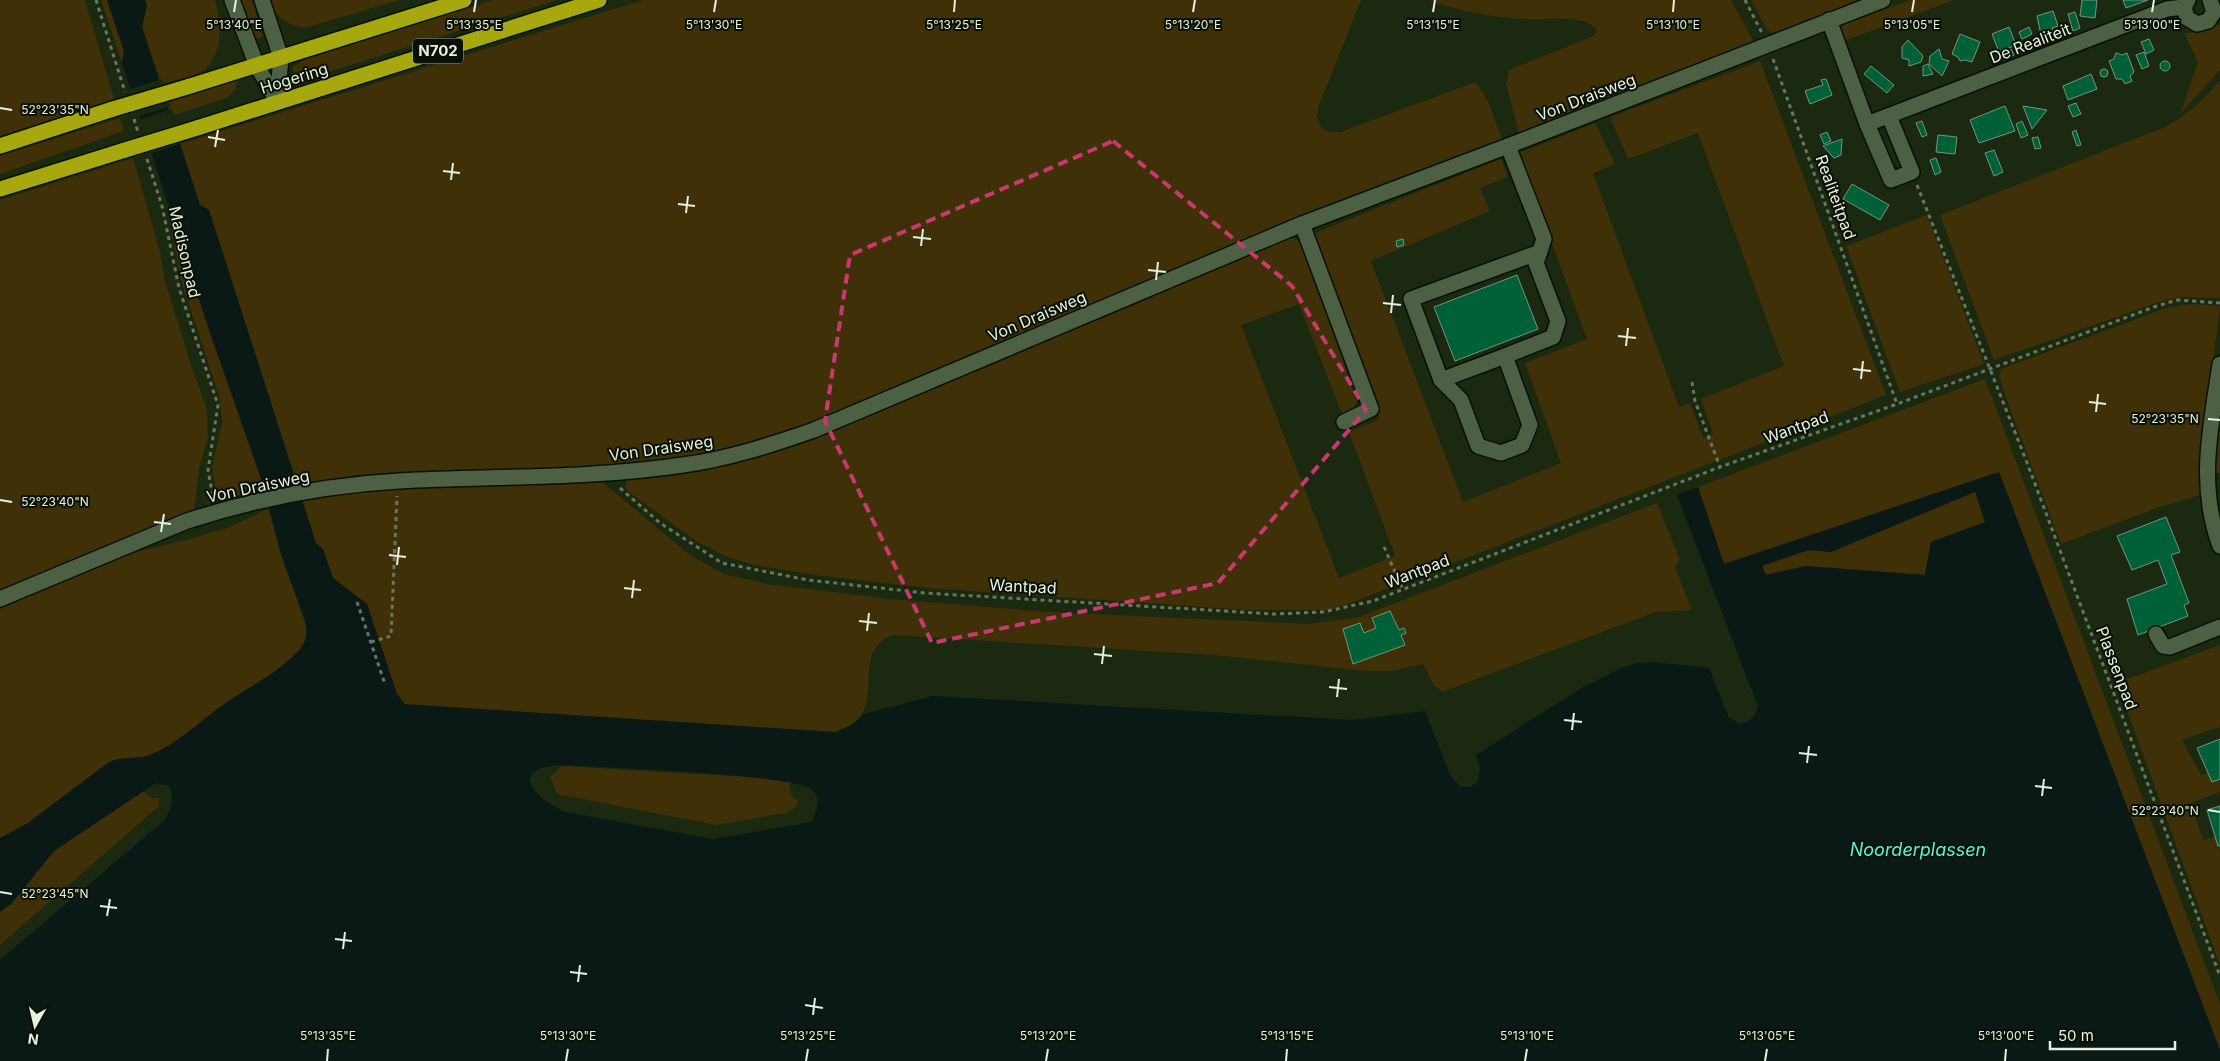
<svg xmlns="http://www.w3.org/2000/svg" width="2220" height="1061" font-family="Inter,sans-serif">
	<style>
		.green { fill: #403008 }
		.water { fill: #0b1916; fill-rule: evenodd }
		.pier { fill: #1a290f }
		.building { fill: #006138; stroke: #749680 }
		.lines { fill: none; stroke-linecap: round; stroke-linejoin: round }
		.minor-casing { stroke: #051200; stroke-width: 18 }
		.highway-casing { stroke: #051200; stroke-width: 18 }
		.path { stroke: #697760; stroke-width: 3; stroke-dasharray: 4 4; stroke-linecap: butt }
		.minor { stroke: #4e6043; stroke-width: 15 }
		.highway { stroke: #a7a80e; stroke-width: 15 }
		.highway-bridge-casing { stroke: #051200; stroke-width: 18; stroke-linecap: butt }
		.highway-bridge { stroke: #a7a80e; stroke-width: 15 }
		.marked { fill: none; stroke: #c7396f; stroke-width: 4; stroke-dasharray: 10 6; stroke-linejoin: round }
		.ticks { fill: none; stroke: #e6f1e0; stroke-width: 2 }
		.labels { text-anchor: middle; stroke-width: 4; stroke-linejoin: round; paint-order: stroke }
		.shield { fill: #091005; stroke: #a4ae9e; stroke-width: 1 }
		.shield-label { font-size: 15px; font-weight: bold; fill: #e6f1e0 }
		.street-label { font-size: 16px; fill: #e6f1e0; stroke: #091005 }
		.water-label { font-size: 18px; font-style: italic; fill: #58f3da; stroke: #091005 }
		.ticks-label { font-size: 12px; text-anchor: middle; fill: #e6f1e0; stroke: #091005; stroke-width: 4; stroke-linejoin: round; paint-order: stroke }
	</style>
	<rect width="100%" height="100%" fill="#1a290f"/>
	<g class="green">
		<polygon points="0,0 85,0 114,99 0,136"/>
		<polygon points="101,0 107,0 124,51 122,63"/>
		<path d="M145,0h70c6,21 9,51 -9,68 -10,9 -32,12 -45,16l-19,-57 5,-22z"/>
		<polygon points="240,0 252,0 263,37 253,39"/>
		<path d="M268,0h132l-96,28c-17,-3 -29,-12 -36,-28z"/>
		<path d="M494,0h63l-254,80c-7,-2 -9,-5 -11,-13l14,-8z"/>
		<path d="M643,0h718l-42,105 -2,12 5,12 7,3h11l133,-49c13,2 25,47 30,60l-690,282 -44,15 -87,20 -69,8 -234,6 -82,10 -88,-274 -9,-5 -20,-61z"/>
		<path d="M1428,0h303l24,44 -235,92 -14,-52 3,-14 85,-34 3,-4c-2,-5 -5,-8 -11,-10 -18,-6 -39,-2 -58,-3 -33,-1 -69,-8 -100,-19z"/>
		<polygon points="1751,0 1864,0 1773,33 1768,31"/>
		<polygon points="1911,0 1954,0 1844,41 1838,26"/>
		<polygon points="2220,24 2220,70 2180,114 2198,62 2184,33 2198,32"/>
		<polygon points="1760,61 1886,395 1348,604 1328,610 1247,610 929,588 815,575 754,565 728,557 696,541 626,490 626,480 631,477 737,460 1285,236 1302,242 1357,402 1353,409 1342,414 1299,304 1241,325 1339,578 1395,556 1349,432 1380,419 1312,234 1501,159 1508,177 1480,188 1490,211 1371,261 1463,502 1561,463 1525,363 1587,339 1519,153 1595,123 1615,164 1593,173 1679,407 1690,403 1703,438 1713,434 1701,399 1784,366 1698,133 1628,159 1610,117"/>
		<polygon points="237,80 236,88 228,97 171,116 167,103"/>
		<path d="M2220,80v218l-39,-1 -22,5 -165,58 -54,-145 225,-88c22,-12 40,-28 55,-47z"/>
		<polygon points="120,118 124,131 0,174 0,156"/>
		<polygon points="133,158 160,252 165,281 192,368 207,409 208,438 199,468 194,512 0,595 0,200"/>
		<polygon points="165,200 265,490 223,498 216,492 212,467 222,423 220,399 182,283"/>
		<polygon points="1927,215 1984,364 1900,392 1846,246"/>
		<polygon points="2192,304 2220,306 2200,465 2200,495 2157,508 2061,544 2012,414 1999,377 2001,369 2169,307"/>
		<polygon points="1985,379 2220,1004 2220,1050 1999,472 1724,564 1698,487"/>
		<polygon points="2220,418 2220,473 2214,473"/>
		<path d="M601,481l90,75 33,18 43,10 123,15 160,13 259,12 50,-7 298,-114 23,57 -5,7 17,43 -36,2 -214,80 -8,-7 -11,-21 -31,7h-24l-155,-16 -319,-20c-50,15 2,80 -59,97l-394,-25 -36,-2 -8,-11 -30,-90 -34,-26 -10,-29 -7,-6 -14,-42 24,-7 55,-7z"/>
		<polygon points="1975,491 1985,522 1931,542 1925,575 1806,566 1766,575 1762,565 1809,550 1831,552"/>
		<path d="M268,509l13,45 25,70c1,11 1,16 -6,25 -21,24 -52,38 -77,56 -24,17 -46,39 -73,50 -13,5 -28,1 -41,7l-81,61 -28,15v-229l119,-53 71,-17 40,-12z"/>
		<polygon points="2220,645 2220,727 2182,740 2201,775 2220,768 2220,792 2191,803 2203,840 2215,837 2220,850 2220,965 2117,683"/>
		<polygon points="562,766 750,777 789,782 791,795 798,801 797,806 786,813 716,825 557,794 550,777"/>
		<polygon points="143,791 151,798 159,798 159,806 0,945 0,912 12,903 54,851"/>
	</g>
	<path class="water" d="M107,0h38l2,5 -5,22 58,178 9,5 107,333 7,6 10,29 34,26 30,90 8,10 430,28 19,-8 9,-10 70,-18 419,24 73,-9 25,64 9,11 12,1 7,-6 2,-14 -4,-12 104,-66 43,-22 15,-4 15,-1 56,6 20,50 12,6 11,-5 6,-12 -81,-212 21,-8 26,77 275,-92 221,578v11h-2220v-101l166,-141c5,-12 9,-21 3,-33l-13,-3 -102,68 -42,52 -12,9v-74l28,-15 81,-61c13,-6 28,-2 41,-7 27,-11 49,-33 73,-50 25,-18 56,-32 77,-56 7,-9 7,-15 6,-25l-25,-70 -16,-64 -55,-157 -82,-251 -6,-19 2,-12zM1975,492l10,30 -54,20 -6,33 -119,-9 -40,9 -4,-9 46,-16 23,2zM556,765c35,2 242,9 257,25 9,8 3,23 -1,32l-99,17 -148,-27c-26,-12 -59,-40 -9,-47z"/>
	<g class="pier">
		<polygon points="162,79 171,106 136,117 128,90"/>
		<polygon points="172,109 183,143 149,154 138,120"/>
	</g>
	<g class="building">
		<polygon points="2082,0 2097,0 2095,18 2080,16"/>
		<polygon points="2123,0 2148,0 2126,8"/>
		<polygon points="2053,11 2058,26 2052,28 2053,31 2041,35 2037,16"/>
		<polygon points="2075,12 2080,28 2073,31 2068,14"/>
		<polygon points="2009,27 2016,45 1999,52 1992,34"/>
		<polygon points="2029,27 2032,34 2022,39 2019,32"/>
		<polygon points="1960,34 1980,42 1972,62 1965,60 1960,61 1958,57 1952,54"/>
		<polygon points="2149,39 2154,50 2146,54 2141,42"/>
		<polygon points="1908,40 1923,56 1921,62 1909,66 1909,60 1902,58 1902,47"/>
		<polygon points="1939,49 1942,59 1949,61 1942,76 1929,64 1930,56"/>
		<polygon points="2011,49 2014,55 2008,58 2006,52"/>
		<polygon points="2144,52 2149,66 2142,69 2136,55"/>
		<polygon points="2116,53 2122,55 2127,53 2134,72 2130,76 2132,81 2125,84 2122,79 2116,79 2109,61 2114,59"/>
		<circle cx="2165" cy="66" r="5"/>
		<polygon points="1928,64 1933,74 1923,76 1923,66"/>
		<polygon points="1871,66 1894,85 1887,93 1864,74"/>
		<circle cx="2104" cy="73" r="4"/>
		<polygon points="2091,74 2097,89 2068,100 2063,86"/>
		<polygon points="1826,79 1832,95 1810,104 1805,91 1823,85 1821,80"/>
		<polygon points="2076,103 2081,114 2073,117 2068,106"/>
		<polygon points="2005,106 2015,131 1979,143 1970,120"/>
		<polygon points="2023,106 2047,110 2032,129"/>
		<polygon points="1922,121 1927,135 1922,137 1916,123"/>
		<polygon points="2022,121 2028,135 2021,138 2016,124"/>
		<polygon points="2076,130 2081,145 2077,146 2072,132"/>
		<polygon points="1827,132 1831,141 1824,144 1820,135"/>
		<polygon points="1938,135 1957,137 1955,154 1936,152"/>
		<polygon points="2038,137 2041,148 2035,149 2032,138"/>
		<polygon points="1842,139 1841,155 1834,158 1823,146"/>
		<polygon points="1994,150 2003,172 1994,176 1985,153"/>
		<polygon points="1936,158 1941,172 1935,175 1930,160"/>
		<polygon points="1852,184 1889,205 1880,220 1843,199"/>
		<polygon points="1403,239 1404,245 1397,247 1396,241"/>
		<polygon points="1517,275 1538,329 1455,361 1434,307"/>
		<polygon points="2166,517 2180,552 2171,555 2189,603 2184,605 2188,616 2138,635 2127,599 2167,584 2158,560 2132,570 2117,536"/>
		<polygon points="1390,611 1399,630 1404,628 1406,633 1401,635 1405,645 1353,664 1343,629 1360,623 1364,633 1376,628 1372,618"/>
		<polygon points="2220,739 2220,779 2212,782 2197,748"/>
		<polygon points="2220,806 2220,846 2218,846 2207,810"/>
	</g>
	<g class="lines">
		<g class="minor-casing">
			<g id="minor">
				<polyline points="232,0 257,66 277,101"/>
				<polyline points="262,0 281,58 277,101"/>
				<polyline points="2188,0 2184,7 2187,18 2197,24 2208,21 2214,12 2210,0"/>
				<polyline points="1829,20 1867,124 2167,9 2184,7"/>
				<polyline points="1867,124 1891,180 1912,172 1889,116"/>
				<polyline points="1508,146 1544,239 1536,263 1558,321 1553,337 1505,356 1530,425 1522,445 1501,453 1478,446 1461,400 1441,380 1411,299 1540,252"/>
				<polyline points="1302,224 1371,409 1344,422"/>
				<path d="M2220,364c-9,63 -23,119 0,182"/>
				<polyline points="1441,380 1505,356"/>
				<path d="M0,599l187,-78c68,-22 141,-36 212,-40 95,-5 190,-2 284,-16 45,-6 88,-20 131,-35l488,-206 206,-78 375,-146"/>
				<polyline points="2156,634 2163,646 2170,647 2220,627"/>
			</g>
		</g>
		<g class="highway-casing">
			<g id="highway">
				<polyline points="187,87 464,0"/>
				<polyline points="197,128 599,0"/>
				<polyline points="0,146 113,109"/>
				<polyline points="0,189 125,150"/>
			</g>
		</g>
		<g class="path">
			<polyline points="96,0 125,92"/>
			<polyline points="1745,0 1762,33"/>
			<polyline points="1773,59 1897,404"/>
			<polyline points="134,119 138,132"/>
			<polyline points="147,159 162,206 179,288 218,405 208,470 213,498"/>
			<polyline points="1917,185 2026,460 2220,976"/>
			<polyline points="1692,382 1695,401 1720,467"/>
			<polyline points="620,488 660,523 722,563 808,580 925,593 1274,614 1323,612 1373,601 1720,467 1897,404 2154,307 2177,300 2220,303"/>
			<polyline points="1384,547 1403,590"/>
			<polyline points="357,602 385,684"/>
			<polyline points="371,642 391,636 397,496"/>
		</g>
		<use href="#minor" class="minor"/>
		<use href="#highway" class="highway"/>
		<g class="highway-bridge-casing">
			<g id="highway-bridge">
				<polyline points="113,109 187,87"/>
				<polyline points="125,150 197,128"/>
			</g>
		</g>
		<use href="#highway-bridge" class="highway-bridge"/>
	</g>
	<path class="marked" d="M1113,141l179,145 74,124 -148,173 -286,60 -107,-222 25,-166z"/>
	<path class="ticks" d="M234,12l2,-12M474,12l2,-12M714,12l2,-12M954,12l1,-12M1193,12l2,-12M1433,12l2,-12M1673,12l1,-12M1912,12l2,-12M2152,12l2,-12M0,108l12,2M208,137l17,3M215,147l3,-17M443,171l17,2M451,180l2,-17M678,204l17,2M686,213l2,-17M913,237l18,2M921,246l2,-17M1148,270l18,2M1156,280l2,-18M1383,303l18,2M1391,313l2,-18M1618,336l18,2M1626,346l2,-18M1853,369l18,2M1861,379l2,-18M2089,402l17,2M2096,412l2,-18M2208,419l12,1M0,500l12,2M154,522l17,2M161,532l3,-18M389,555l17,2M397,565l2,-18M624,588l17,2M632,598l2,-18M859,621l18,2M867,631l2,-18M1094,654l18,2M1102,664l2,-18M1329,687l18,2M1337,697l2,-18M1564,720l18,2M1572,730l2,-17M1799,753l18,2M1807,763l2,-17M2035,786l17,2M2042,796l2,-17M2208,810l12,2M0,892l12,2M100,906l17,2M107,916l3,-17M335,939l17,2M343,949l2,-17M570,972l17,2M578,982l2,-17M805,1005l18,3M813,1015l2,-17M327,1061l1,-12M566,1061l2,-12M806,1061l2,-12M1046,1061l2,-12M1286,1061l1,-12M1525,1061l2,-12M1765,1061l2,-12M2005,1061l1,-12"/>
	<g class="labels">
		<rect class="shield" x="413" y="38.5" width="50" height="25" rx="4"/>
		<g class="shield-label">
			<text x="438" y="56">N702</text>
		</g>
		<g class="street-label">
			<text transform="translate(2030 43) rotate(-21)" y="6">De Realiteit</text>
			<text transform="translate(294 78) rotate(-17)" y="6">Hogering</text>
			<text transform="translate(1586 97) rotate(-21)" y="6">Von Draisweg</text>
			<text transform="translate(1836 197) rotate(70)" y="6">Realiteitpad</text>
			<text transform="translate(185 252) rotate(77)" y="6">Madisonpad</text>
			<text transform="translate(1037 316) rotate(-23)" y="6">Von Draisweg</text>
			<text transform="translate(1796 427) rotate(-20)" y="6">Wantpad</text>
			<text transform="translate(661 448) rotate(-8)" y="6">Von Draisweg</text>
			<text transform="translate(258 486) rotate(-12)" y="6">Von Draisweg</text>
			<text transform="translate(1417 571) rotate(-21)" y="6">Wantpad</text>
			<text transform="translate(1023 586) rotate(3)" y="6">Wantpad</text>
			<text transform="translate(2117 668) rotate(69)" y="6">Plassenpad</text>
		</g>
		<g class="water-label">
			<text x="1918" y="856">Noorderplassen</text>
		</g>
	</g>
	<g class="ticks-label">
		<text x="234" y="29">5°13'40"E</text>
		<text x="474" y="29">5°13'35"E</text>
		<text x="714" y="29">5°13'30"E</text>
		<text x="954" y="29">5°13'25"E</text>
		<text x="1193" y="29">5°13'20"E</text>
		<text x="1433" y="29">5°13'15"E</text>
		<text x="1673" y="29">5°13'10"E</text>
		<text x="1912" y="29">5°13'05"E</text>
		<text x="2152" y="29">5°13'00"E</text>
		<text x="55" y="114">52°23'35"N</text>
		<text x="2165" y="423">52°23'35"N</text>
		<text x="55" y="506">52°23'40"N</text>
		<text x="2165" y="815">52°23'40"N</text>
		<text x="55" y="898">52°23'45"N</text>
		<text x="328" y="1040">5°13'35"E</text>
		<text x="568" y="1040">5°13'30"E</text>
		<text x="808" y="1040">5°13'25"E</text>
		<text x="1048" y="1040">5°13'20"E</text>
		<text x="1287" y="1040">5°13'15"E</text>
		<text x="1527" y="1040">5°13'10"E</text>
		<text x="1767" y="1040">5°13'05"E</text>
		<text x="2006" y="1040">5°13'00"E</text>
	</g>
	<g transform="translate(35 1026) rotate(188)" stroke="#091005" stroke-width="4" paint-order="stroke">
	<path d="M0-4L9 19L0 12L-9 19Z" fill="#e6f1e0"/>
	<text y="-8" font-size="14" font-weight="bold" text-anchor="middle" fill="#e6f1e0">N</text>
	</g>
	<path d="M2050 1041v8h125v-8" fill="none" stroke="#e6f1e0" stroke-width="2.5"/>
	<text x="2058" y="1041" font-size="15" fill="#e6f1e0" stroke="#091005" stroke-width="4" paint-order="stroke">50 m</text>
</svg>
